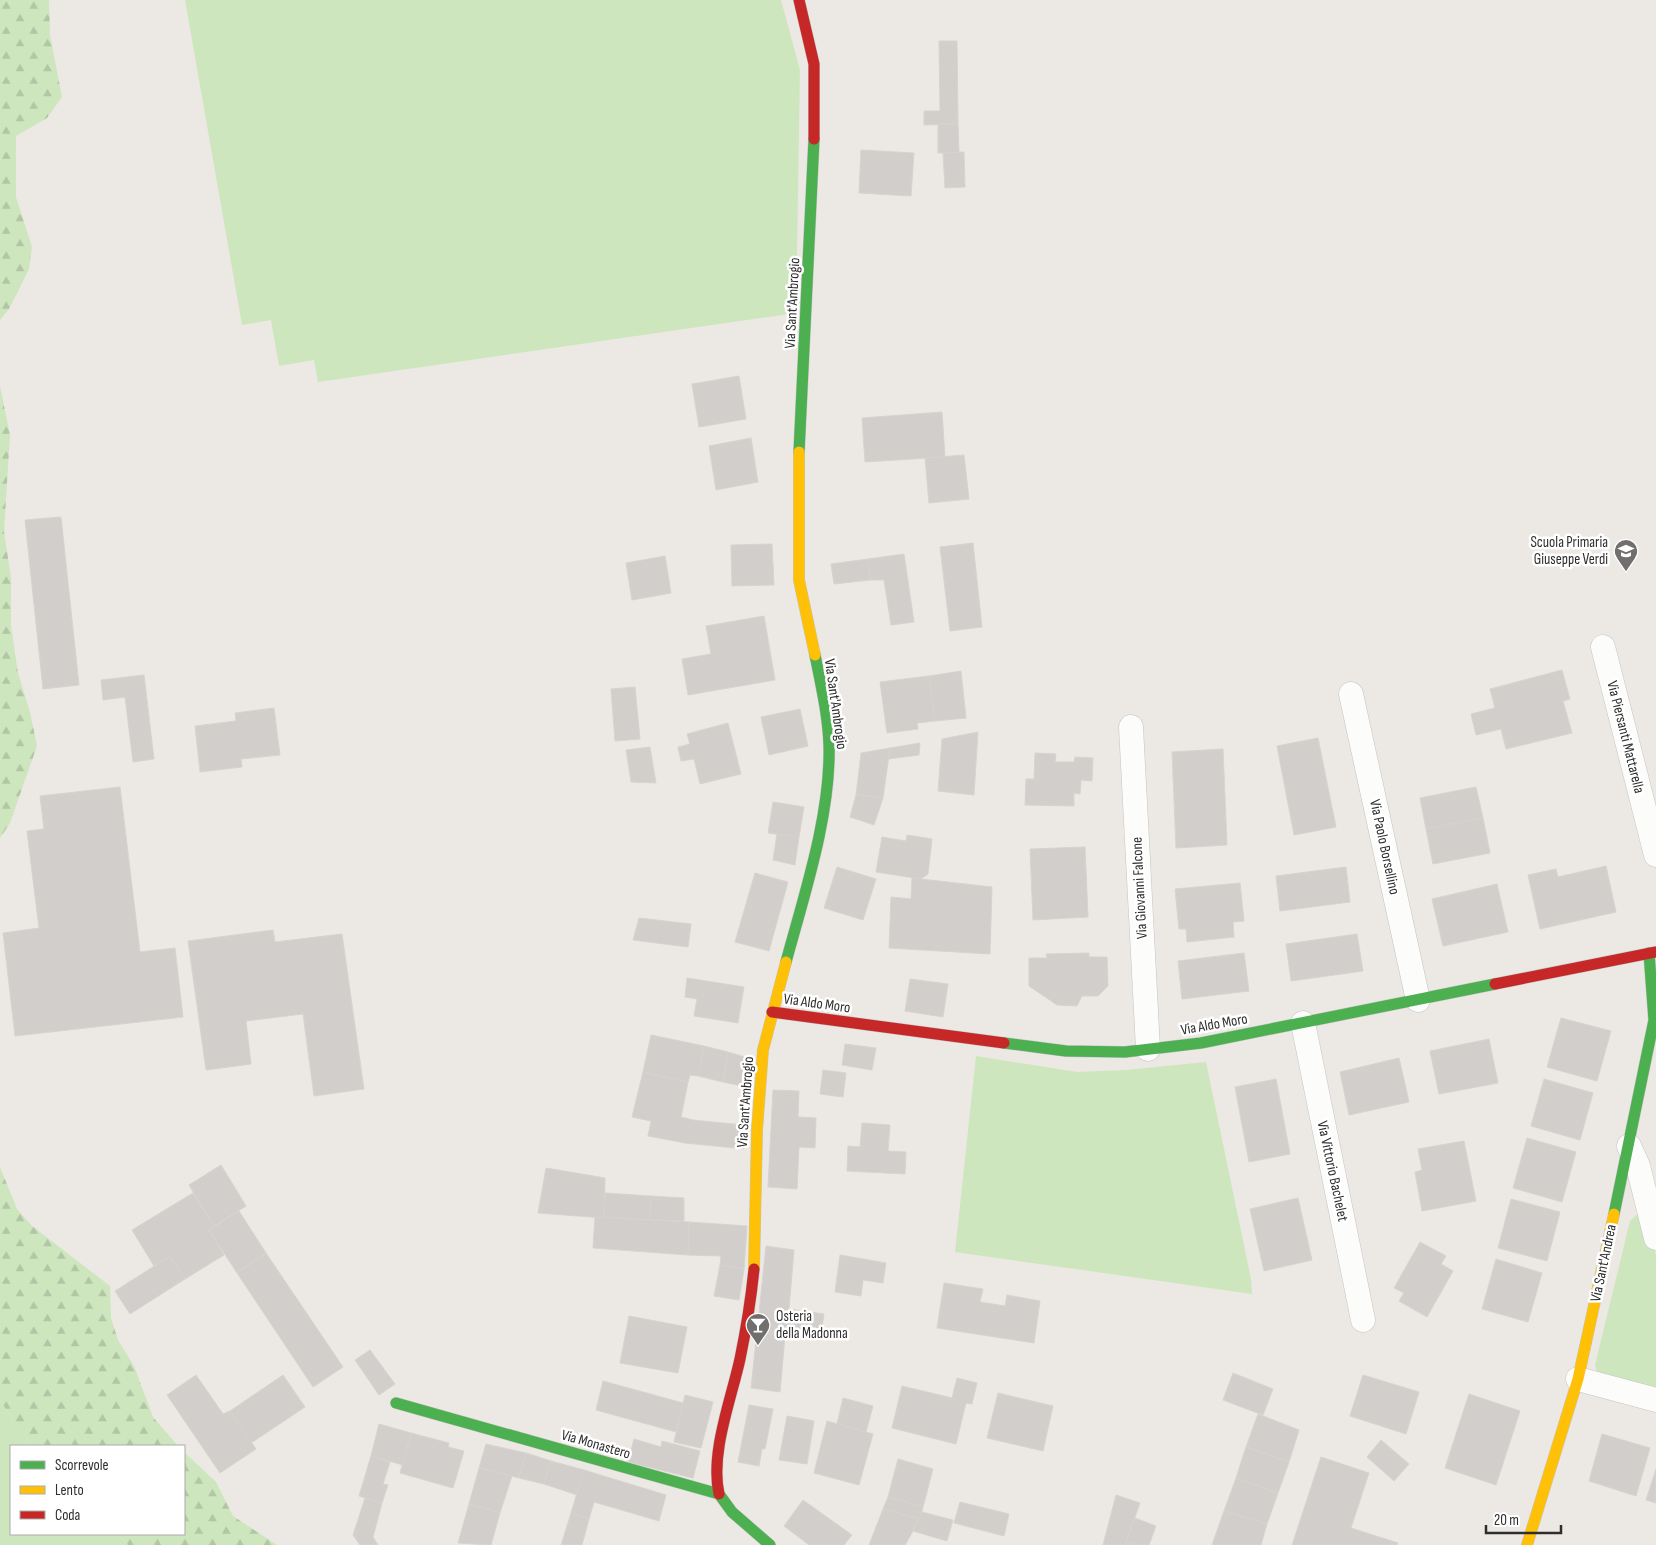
<svg xmlns="http://www.w3.org/2000/svg" width="1656" height="1545" font-family="'Sofia Sans Condensed',sans-serif">
	<style>
		.grass { fill: #cee6be }
		.forest { fill: url(#forest-firs) }
		.building { fill: #d1cecb; stroke: #d7d4d0 }
		.lines { fill: none; stroke-linecap: round; stroke-linejoin: round }
		.street-casing { stroke: #c5c4c5; stroke-width: 25 }
		.fast-casing { stroke: #c5c4c5; stroke-width: 12 }
		.slow-casing { stroke: #c5c4c5; stroke-width: 12 }
		.jam-casing { stroke: #c5c4c5; stroke-width: 12 }
		.street { stroke: #fcfcfb; stroke-width: 24 }
		.fast { stroke: #4caf50; stroke-width: 11 }
		.slow { stroke: #ffc107; stroke-width: 11 }
		.jam { stroke: #c62828; stroke-width: 11 }
		.labels { text-anchor: middle; stroke-width: 5; stroke-linejoin: round; paint-order: stroke }
		.street-label { font-size: 15px; fill: #2e2e2e; stroke: #fff }
		.poi-label { font-size: 15px; fill: #2e2e2e; stroke: #fff; text-anchor: end }
	</style>
	<defs>
		<pattern id="forest-firs" width="22" height="20" patternUnits="userSpaceOnUse" patternTransform="scale(1.25)"><rect width="22" height="20" fill="#cee6be"/><path d="M5 1l3.5 6h-7zM16 11l3.5 6h-7z" fill="#b1c6a4"/></pattern>
	</defs>
	<rect width="100%" height="100%" fill="#ece8e4"/>
	<g class="grass">
		<polygon points="185,0 781,0 800,70 796,313 318,382 314,360 279,366 271,320 242,325"/>
		<polygon points="976,1056 1077,1072 1125,1070 1206,1062 1251,1279 1252,1294 955,1252"/>
		<polygon points="1638,1214 1648,1222 1656,1255 1656,1387 1638,1386 1598,1375 1595,1365 1630,1221"/>
		<polygon points="0,1401 33,1446 11,1446 11,1534 117,1534 128,1545 0,1545"/>
	</g>
	<g class="forest">
		<polygon points="0,0 49,0 50,35 62,97 47,118 16,136 16,197 32,247 29,269 9,309 0,320"/>
		<polygon points="0,386 10,435 4,531 11,578 11,626 18,673 30,712 37,746 10,823 0,838"/>
		<polygon points="0,1167 17,1209 32,1226 110,1286 111,1318 118,1340 134,1366 153,1417 178,1446 33,1446 0,1401"/>
		<polygon points="184,1452 216,1482 233,1516 277,1545 128,1545 117,1534 184,1534"/>
	</g>
	<g class="building">
		<polygon points="939,41 957,41 958,124 924,125 924,111 940,111"/>
		<polygon points="938,124 958,124 959,153 938,153"/>
		<polygon points="861,150 914,153 911,196 859,193"/>
		<polygon points="964,152 965,187 945,188 943,153"/>
		<polygon points="739,376 746,419 699,427 692,384"/>
		<polygon points="942,412 945,457 865,462 862,418"/>
		<polygon points="751,438 758,482 716,490 709,446"/>
		<polygon points="964,455 969,499 929,503 925,458"/>
		<polygon points="61,517 79,685 43,689 25,520"/>
		<polygon points="973,543 982,627 950,631 940,547"/>
		<polygon points="772,544 774,585 732,586 731,545"/>
		<polygon points="904,554 914,622 891,625 884,580 870,580 868,559"/>
		<polygon points="665,556 671,593 632,600 626,563"/>
		<polygon points="868,559 870,580 834,584 831,564"/>
		<polygon points="764,616 775,680 688,695 682,659 711,654 706,626"/>
		<polygon points="1562,670 1570,699 1563,701 1572,733 1506,749 1501,729 1476,735 1471,714 1495,708 1490,689"/>
		<polygon points="961,671 966,718 935,721 929,676"/>
		<polygon points="144,675 154,759 133,762 125,697 103,700 101,680"/>
		<polygon points="929,676 935,721 917,723 918,729 887,733 880,682"/>
		<polygon points="635,687 640,739 615,741 611,689"/>
		<polygon points="274,708 280,755 241,759 242,767 200,772 195,726 236,721 235,713"/>
		<polygon points="800,709 808,746 769,755 761,717"/>
		<polygon points="728,723 741,774 700,784 694,759 681,761 678,747 690,744 687,734"/>
		<polygon points="978,732 974,795 938,791 942,739"/>
		<polygon points="1318,738 1336,827 1294,835 1277,746"/>
		<polygon points="920,743 919,755 888,759 890,748"/>
		<polygon points="650,747 656,783 631,782 626,750"/>
		<polygon points="890,748 883,798 856,795 861,753"/>
		<polygon points="1223,749 1227,845 1176,848 1172,752"/>
		<polygon points="1035,753 1056,754 1055,762 1074,762 1075,757 1093,758 1092,781 1081,780 1080,794 1074,793 1074,806 1025,805 1026,779 1034,779"/>
		<polygon points="120,787 140,952 175,948 183,1017 15,1036 3,933 39,928 27,831 44,829 40,796"/>
		<polygon points="1476,787 1483,818 1426,829 1420,798"/>
		<polygon points="856,795 883,798 874,825 850,817"/>
		<polygon points="773,802 804,807 799,837 768,833"/>
		<polygon points="1483,818 1490,853 1433,864 1426,829"/>
		<polygon points="777,834 799,837 795,865 773,860"/>
		<polygon points="907,835 932,839 928,874 921,879 876,872 882,837 906,841"/>
		<polygon points="1085,847 1088,917 1033,920 1030,849"/>
		<polygon points="1606,866 1616,912 1540,929 1528,875 1556,869 1558,877"/>
		<polygon points="837,867 876,879 863,920 824,908"/>
		<polygon points="1346,867 1350,902 1280,911 1276,876"/>
		<polygon points="755,873 788,882 769,951 735,942"/>
		<polygon points="912,878 992,887 990,954 889,948 891,897 911,899"/>
		<polygon points="1240,883 1244,921 1233,922 1234,937 1187,942 1186,929 1179,929 1175,889"/>
		<polygon points="1497,884 1508,932 1443,946 1432,899"/>
		<polygon points="639,918 691,924 688,947 633,940"/>
		<polygon points="273,930 275,942 342,934 364,1089 314,1096 303,1014 246,1021 251,1064 206,1070 188,941"/>
		<polygon points="1357,934 1363,971 1291,981 1286,944"/>
		<polygon points="1089,953 1089,957 1107,957 1108,986 1098,996 1082,996 1077,1006 1057,1005 1029,986 1029,958 1047,958 1046,954"/>
		<polygon points="1244,953 1249,991 1182,999 1178,961"/>
		<polygon points="687,978 744,987 738,1023 694,1016 697,999 685,997"/>
		<polygon points="910,979 948,984 943,1017 905,1011"/>
		<polygon points="1561,1018 1611,1031 1597,1081 1547,1067"/>
		<polygon points="651,1035 704,1046 698,1076 690,1075 688,1082 643,1072"/>
		<polygon points="1489,1039 1498,1083 1439,1094 1430,1051"/>
		<polygon points="845,1044 876,1048 872,1070 842,1065"/>
		<polygon points="704,1046 728,1052 723,1082 698,1076"/>
		<polygon points="728,1052 745,1057 747,1087 723,1082"/>
		<polygon points="1399,1058 1409,1102 1349,1115 1340,1072"/>
		<polygon points="823,1070 846,1073 843,1097 820,1094"/>
		<polygon points="643,1072 688,1082 681,1117 693,1120 743,1125 744,1149 685,1143 648,1136 651,1121 632,1117"/>
		<polygon points="1276,1079 1290,1154 1249,1162 1235,1087"/>
		<polygon points="1544,1079 1593,1093 1580,1140 1531,1126"/>
		<polygon points="773,1090 799,1091 798,1117 816,1118 815,1148 799,1147 797,1189 768,1187"/>
		<polygon points="862,1123 890,1125 888,1151 906,1152 905,1174 847,1171 848,1146 860,1147"/>
		<polygon points="1527,1138 1576,1152 1562,1202 1513,1188"/>
		<polygon points="1464,1141 1476,1201 1422,1211 1415,1172 1422,1170 1418,1149"/>
		<polygon points="221,1165 246,1206 214,1226 189,1185"/>
		<polygon points="546,1168 605,1178 604,1218 538,1213"/>
		<polygon points="193,1193 214,1226 209,1230 224,1255 185,1279 170,1256 154,1266 132,1230"/>
		<polygon points="605,1193 651,1196 650,1220 604,1218"/>
		<polygon points="651,1196 684,1198 684,1221 650,1220"/>
		<polygon points="1298,1198 1312,1260 1264,1271 1250,1209"/>
		<polygon points="1511,1199 1560,1212 1547,1261 1498,1248"/>
		<polygon points="239,1211 266,1253 237,1273 209,1230"/>
		<polygon points="595,1217 689,1222 688,1255 593,1248"/>
		<polygon points="689,1222 747,1226 744,1269 720,1265 721,1256 688,1255"/>
		<polygon points="1420,1242 1446,1256 1441,1264 1453,1271 1427,1317 1399,1301 1404,1293 1394,1288"/>
		<polygon points="766,1246 794,1250 789,1309 824,1314 820,1340 757,1332"/>
		<polygon points="266,1253 343,1367 313,1387 237,1273"/>
		<polygon points="840,1255 886,1263 883,1283 863,1280 861,1296 835,1292"/>
		<polygon points="170,1256 185,1279 130,1314 115,1291"/>
		<polygon points="1496,1259 1542,1273 1528,1322 1482,1309"/>
		<polygon points="720,1265 744,1269 739,1300 714,1296"/>
		<polygon points="944,1283 983,1289 980,1302 1005,1306 1007,1295 1040,1301 1034,1343 937,1328"/>
		<polygon points="629,1316 687,1327 678,1373 620,1363"/>
		<polygon points="757,1332 785,1336 780,1392 751,1388"/>
		<polygon points="370,1350 395,1384 379,1395 355,1360"/>
		<polygon points="1233,1373 1273,1389 1263,1415 1223,1400"/>
		<polygon points="196,1375 223,1414 230,1411 256,1449 220,1473 167,1395"/>
		<polygon points="283,1375 305,1407 251,1443 230,1411"/>
		<polygon points="1363,1375 1419,1392 1406,1434 1350,1416"/>
		<polygon points="957,1378 977,1383 972,1404 966,1403 956,1444 892,1428 902,1386 952,1398"/>
		<polygon points="603,1381 683,1403 676,1432 596,1410"/>
		<polygon points="998,1393 1053,1406 1043,1451 987,1438"/>
		<polygon points="1469,1394 1520,1411 1496,1485 1445,1468"/>
		<polygon points="685,1395 713,1402 701,1448 674,1442"/>
		<polygon points="843,1398 873,1406 866,1432 837,1424"/>
		<polygon points="749,1405 773,1409 765,1449 762,1449 759,1466 738,1462"/>
		<polygon points="1258,1414 1299,1430 1289,1462 1246,1447"/>
		<polygon points="787,1416 814,1421 807,1464 779,1460"/>
		<polygon points="827,1421 873,1434 859,1485 814,1473"/>
		<polygon points="379,1424 411,1433 403,1465 371,1456"/>
		<polygon points="411,1433 449,1443 448,1447 464,1451 453,1488 400,1473"/>
		<polygon points="1602,1434 1650,1448 1636,1496 1589,1481"/>
		<polygon points="634,1439 661,1447 662,1441 700,1451 693,1478 628,1462"/>
		<polygon points="1381,1440 1409,1464 1394,1481 1367,1457"/>
		<polygon points="486,1444 526,1453 519,1478 479,1468"/>
		<polygon points="1246,1447 1289,1462 1278,1493 1236,1478"/>
		<polygon points="526,1453 551,1461 544,1484 519,1478"/>
		<polygon points="371,1456 390,1462 383,1484 388,1485 382,1503 359,1496"/>
		<polygon points="1321,1457 1369,1473 1351,1528 1398,1543 1397,1545 1292,1545"/>
		<polygon points="898,1459 933,1469 923,1507 888,1497"/>
		<polygon points="551,1461 584,1470 577,1495 544,1484"/>
		<polygon points="479,1468 512,1476 500,1513 469,1504"/>
		<polygon points="1656,1469 1656,1503 1646,1500"/>
		<polygon points="584,1470 666,1495 659,1521 594,1502 589,1519 571,1513"/>
		<polygon points="1236,1478 1278,1493 1267,1524 1224,1511"/>
		<polygon points="1116,1495 1140,1503 1125,1545 1103,1545"/>
		<polygon points="888,1497 923,1507 920,1519 883,1509"/>
		<polygon points="365,1498 382,1503 373,1537 378,1545 360,1545 353,1535"/>
		<polygon points="803,1500 852,1535 844,1545 809,1545 784,1526"/>
		<polygon points="960,1502 1009,1514 1004,1536 954,1523"/>
		<polygon points="469,1504 500,1513 491,1545 458,1543"/>
		<polygon points="883,1509 920,1519 905,1545 869,1545"/>
		<polygon points="1224,1511 1267,1524 1261,1545 1212,1545"/>
		<polygon points="922,1512 953,1520 947,1541 913,1531"/>
		<polygon points="571,1513 589,1519 582,1545 561,1545"/>
		<polygon points="1135,1518 1156,1526 1149,1545 1137,1545 1126,1541"/>
		<polygon points="1126,1541 1137,1545 1125,1545"/>
	</g>
	<g class="lines">
		<g class="street-casing">
			<g id="street">
				<polyline points="1603,647 1656,855"/>
				<polyline points="1351,694 1418,1000"/>
				<polyline points="1131,727 1148,1049"/>
				<polyline points="1303,1023 1363,1320"/>
				<polyline points="1629,1146 1638,1166 1656,1238"/>
				<polyline points="1578,1379 1656,1400"/>
			</g>
		</g>
		<g class="fast-casing">
			<g id="fast">
				<polyline points="799,452 814,139"/>
				<path d="M786,962c18,-67 45,-147 43,-217 -1,-30 -8,-60 -14,-90"/>
				<polyline points="1004,1043 1066,1051 1125,1052 1201,1043 1495,984"/>
				<polyline points="1614,1214 1654,1020 1649,953"/>
				<polyline points="396,1403 719,1494 732,1512 770,1545"/>
			</g>
		</g>
		<g class="slow-casing">
			<g id="slow">
				<polyline points="799,452 799,580 815,655"/>
				<polyline points="754,1269 757,1130 763,1050 786,962"/>
				<polyline points="1527,1545 1578,1379 1614,1214"/>
			</g>
		</g>
		<g class="jam-casing">
			<g id="jam">
				<polyline points="799,0 814,64 814,139"/>
				<polyline points="1495,984 1656,952"/>
				<polyline points="772,1012 1004,1043"/>
				<path d="M719,1494c-9,-41 12,-94 21,-135 6,-29 11,-60 14,-90"/>
			</g>
		</g>
		<use href="#street" class="street"/>
		<use href="#fast" class="fast"/>
		<use href="#slow" class="slow"/>
		<use href="#jam" class="jam"/>
	</g>
	<defs>
		<g id="school-pin" transform="scale(1.25)"><path d="M0 17L-7.5 6A9.5 9.5 0 1 1 7.5 6Z" fill="#706f6e" stroke="#fff"/><path d="M0-5L7-2L0 1L-7-2ZM-4 1L0 2.5L4 1V4Q0 6-4 4Z" fill="#fff"/></g>
		<g id="bar-pin" transform="scale(1.25)"><path d="M0 17L-7.5 6A9.5 9.5 0 1 1 7.5 6Z" fill="#706f6e" stroke="#fff"/><path d="M-6-5H6L.8 .8V4.5H3.5V6h-7V4.5H-.8V.8Z" fill="#fff"/></g>
	</defs>
	<g fill-rule="evenodd">
		<use href="#school-pin" x="1626" y="551"/>
		<use href="#bar-pin" x="758" y="1325"/>
	</g>
	<g class="labels">
		<g class="street-label">
			<text transform="translate(792 303) rotate(-87)" y="5">Via Sant'Ambrogio</text>
			<text transform="translate(836 704) rotate(82)" y="5">Via Sant'Ambrogio</text>
			<text transform="translate(1626 737) rotate(76)" y="5">Via Piersanti Mattarella</text>
			<text transform="translate(1385 847) rotate(78)" y="5">Via Paolo Borsellino</text>
			<text transform="translate(1139 888) rotate(-93)" y="5">Via Giovanni Falcone</text>
			<text transform="translate(817 1003) rotate(8)" y="5">Via Aldo Moro</text>
			<text transform="translate(1214 1024) rotate(-10)" y="5">Via Aldo Moro</text>
			<text transform="translate(745 1102) rotate(-86)" y="5">Via Sant'Ambrogio</text>
			<text transform="translate(1333 1171) rotate(78)" y="5">Via Vittorio Bachelet</text>
			<text transform="translate(1603 1263) rotate(-78)" y="5">Via Sant'Andrea</text>
			<text transform="translate(596 1444) rotate(16)" y="5">Via Monastero</text>
		</g>
		<g class="poi-label">
			<text x="1608" y="547">Scuola Primaria<tspan x="1608" dy="17">Giuseppe Verdi</tspan></text>
			<text x="776" y="1321" text-anchor="start">Osteria<tspan x="776" dy="17">della Madonna</tspan></text>
		</g>
	</g>
	<rect x="10" y="1445" width="175" height="90" fill="#ffffff" stroke="#ababab"/>
	<rect x="20" y="1461" width="25" height="8" fill="#4caf50" stroke="#ababab"/>
	<text x="55" y="1470" font-size="15" fill="#2e2e2e">Scorrevole</text>
	<rect x="20" y="1486" width="25" height="8" fill="#ffc107" stroke="#ababab"/>
	<text x="55" y="1495" font-size="15" fill="#2e2e2e">Lento</text>
	<rect x="20" y="1511" width="25" height="8" fill="#c62828" stroke="#ababab"/>
	<text x="55" y="1520" font-size="15" fill="#2e2e2e">Coda</text>
	<path d="M1486 1525v8h75v-8" fill="none" stroke="#2e2e2e" stroke-width="2.5"/>
	<text x="1494" y="1525" font-size="15" fill="#2e2e2e" stroke="#ffffff" stroke-width="4" paint-order="stroke">20 m</text>
</svg>
